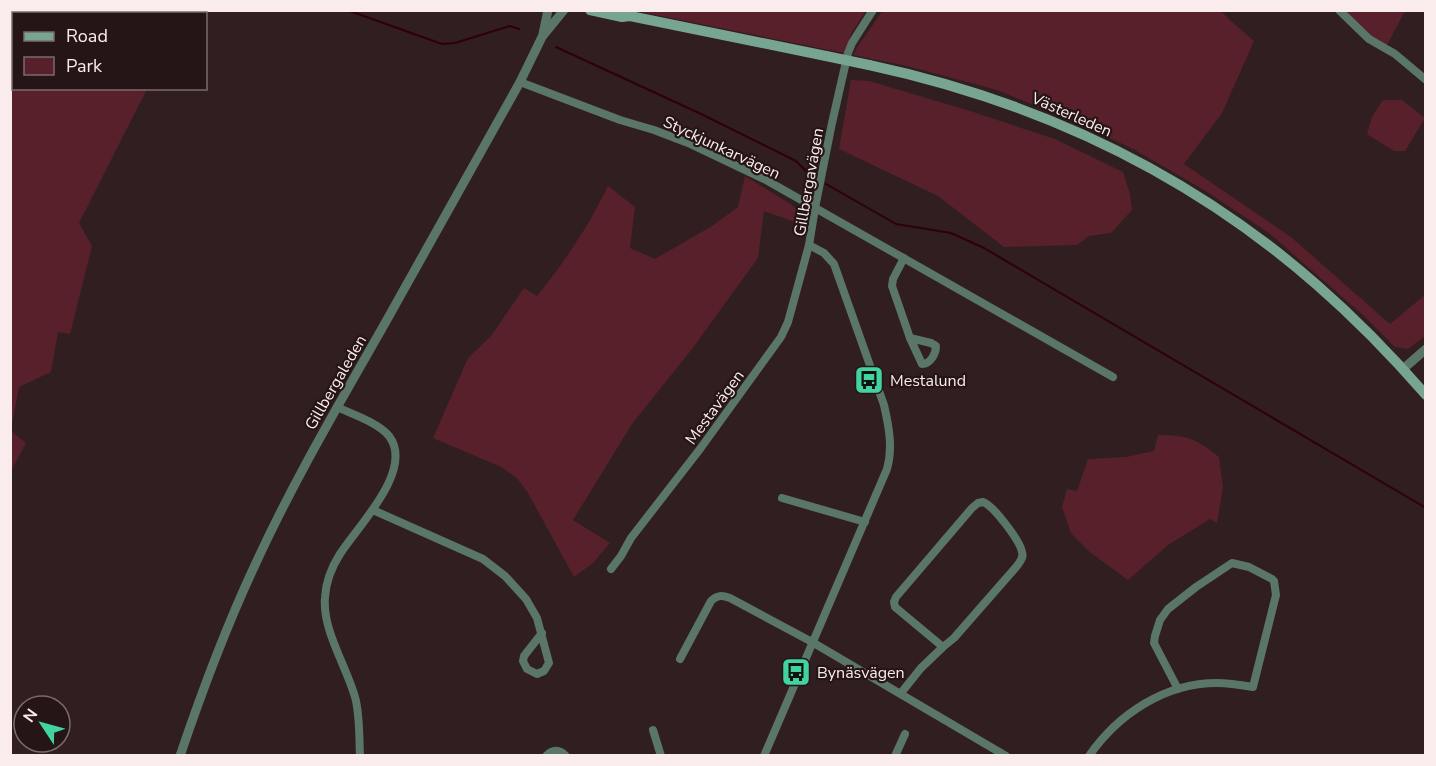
<svg xmlns="http://www.w3.org/2000/svg" width="1436" height="766" font-family="'Nunito Sans',sans-serif">
	<style>
		.green { fill: #58202a }
		.lines { fill: none; stroke-linecap: round; stroke-linejoin: round }
		.stream { stroke: #2e0009; stroke-width: 2 }
		.minor { stroke: #5a7669; stroke-width: 8 }
		.tertiary { stroke: #5a7669; stroke-width: 9 }
		.secondary { stroke: #77a591; stroke-width: 10 }
		.secondary-bridge { stroke: #77a591; stroke-width: 10 }
		.labels { text-anchor: middle; stroke-width: 4.5; stroke-linejoin: round; paint-order: stroke }
		.street-label { font-size: 16px; fill: #faeced; stroke: #261517 }
		.poi-label { font-size: 16px; fill: #faeced; stroke: #261517; text-anchor: start }
	</style>
	<rect width="100%" height="100%" fill="#301e20"/>
	<g class="green">
		<polygon points="11,10 100,11 99,14 14,14 14,88 143,88 146,91 79,223 92,246 70,334 58,332 51,372 19,387 11,430"/>
		<polygon points="883,10 1221,11 1232,22 1254,41 1222,113 1184,164 1291,237 1390,324 1425,295 1425,336 1408,349 1395,347 1364,316 1269,233 1204,190 1133,149 1069,119 997,90 907,66 853,55 858,46"/>
		<polygon points="636,11 866,10 866,11 852,32 844,53"/>
		<polygon points="1342,11 1405,11 1387,45 1370,36"/>
		<polygon points="851,80 869,81 970,111 1055,139 1123,172 1130,194 1132,210 1111,233 1089,236 1077,245 1004,247 938,196 839,149"/>
		<polygon points="1383,100 1402,100 1425,118 1405,151 1394,151 1367,134 1372,117"/>
		<path d="M745,176l47,29 9,10 5,11 -42,-15 -6,47 -66,91 -60,75 -59,96 37,23 -17,20 -19,14 -46,-84 -11,-15 -16,-11 -68,-29 35,-80 23,-22 33,-48 13,8c29,-36 51,-69 71,-110l27,21 -5,41 25,11 57,-33 26,-19z"/>
		<polygon points="11,431 26,443 11,471"/>
		<path d="M1158,435c29,0 39,4 61,22l4,30 -6,36 -7,-4 -42,26 -40,35 -37,-27 -20,-20 -9,-26 5,-18 10,2 11,-32 38,-2 28,-6z"/>
	</g>
	<g class="lines">
		<g class="stream">
			<polyline points="347,10 442,44 455,43 510,26 519,29"/>
			<polyline points="556,47 699,113 796,161 813,178"/>
			<polyline points="826,184 896,224 951,233 984,248 1426,508"/>
		</g>
		<g class="minor">
			<polyline points="1339,10 1369,39 1395,54 1426,80"/>
			<polyline points="520,82 620,120 654,130 688,143 766,180 1113,377"/>
			<path d="M904,258l-11,21 -1,7 18,52 12,26c9,0 14,-11 14,-18l-5,-3 -21,-5"/>
			<path d="M337,407c15,7 42,16 52,29 26,34 -32,91 -49,118 -9,14 -14,27 -15,43 -3,33 21,68 30,100 5,18 4,39 5,59"/>
			<polyline points="782,498 865,522"/>
			<polyline points="373,510 483,559 505,576 526,599 537,618 549,663 544,671 537,674 527,669 523,661 524,656 542,633"/>
			<polyline points="611,569 621,556 631,538 700,449 781,337 788,322 809,245 815,208 832,123 848,53 852,43 873,10"/>
			<path d="M680,659l31,-58c6,-6 11,-6 19,-3l82,44 194,114"/>
			<path d="M901,693l20,-25 22,-21 -48,-40 -1,-5 2,-5 76,-89 6,-5 5,-1c11,4 37,39 39,50 2,6 -2,9 -5,14l-63,72 -11,9"/>
			<polyline points="653,730 661,756"/>
			<path d="M546,756c6,-7 14,-7 20,0"/>
			<path d="M764,756l123,-287c6,-21 2,-42 -3,-64l-50,-141 -10,-11 -15,-8"/>
			<polyline points="895,756 905,734"/>
			<path d="M1089,756c29,-42 76,-73 128,-73 12,0 24,2 36,4l23,-92 -2,-14 -2,-2 -23,-12 -17,-4 -36,24 -28,22 -8,11 -5,16 -1,7 24,46"/>
		</g>
		<g class="tertiary">
			<polyline points="543,34 548,10"/>
			<polyline points="1403,369 1426,349"/>
			<path d="M180,756c22,-65 46,-129 75,-191 38,-83 84,-161 129,-240 46,-81 91,-162 136,-243l22,-45 22,-27"/>
		</g>
		<g class="secondary">
			<polyline points="590,10 622,17 630,16 826,56"/>
			<path d="M869,65c168,36 318,106 448,220 39,34 75,71 109,110"/>
		</g>
		<polyline class="secondary-bridge" points="826,56 869,65"/>
	</g>
	<defs>
		<g id="bus-square" transform="scale(1.5)"><rect x="-9" y="-9" width="18" height="18" rx="4" fill="#41d4a1" stroke="#261517"/><path d="M-5-6H5V4H4V6H2V4H-2V6H-4V4H-5ZM-3.5-4V0h7V-4ZM-3.5 1.2v1.5H-2V1.2ZM2 1.2v1.5H3.5V1.2Z" fill="#111"/></g>
	</defs>
	<g fill-rule="evenodd">
		<use href="#bus-square" x="869" y="380"/>
		<use href="#bus-square" x="796" y="672"/>
	</g>
	<g class="labels">
		<g class="street-label">
			<text transform="translate(1072 114) rotate(24)" y="6">Västerleden</text>
			<text transform="translate(722 147) rotate(25)" y="6">Styckjunkarvägen</text>
			<text transform="translate(808 182) rotate(-80)" y="6">Gillbergavägen</text>
			<text transform="translate(335 382) rotate(-60)" y="6">Gillbergaleden</text>
			<text transform="translate(714 407) rotate(-54)" y="6">Mestavägen</text>
		</g>
		<g class="poi-label">
			<text x="890" y="386">Mestalund</text>
			<text x="817" y="678">Bynäsvägen</text>
		</g>
	</g>
	<rect width="1436" height="766" fill="none" stroke="#faeced" stroke-width="24"/>
	<rect x="12" y="12" width="195" height="78" fill="#261517" stroke="#7b6b6d" stroke-width="1.5"/>
	<rect x="24" y="32" width="30" height="9" fill="#77a591" stroke="#7b6b6d" stroke-width="1.5"/>
	<text x="66" y="42" font-size="18" fill="#faeced">Road</text>
	<rect x="24" y="57" width="30" height="18" fill="#58202a" stroke="#7b6b6d" stroke-width="1.5"/>
	<text x="66" y="72" font-size="18" fill="#faeced">Park</text>
	<g transform="translate(42 724) rotate(306)"><circle r="28" fill="#261517" stroke="#7b6b6d" stroke-width="1.5"/>
	<path d="M0-4.5L10 22L0 15L-10 22Z" fill="#41d4a1"/>
	<text y="-9" font-size="16" font-weight="bold" text-anchor="middle" fill="#faeced">N</text>
	</g>
</svg>
